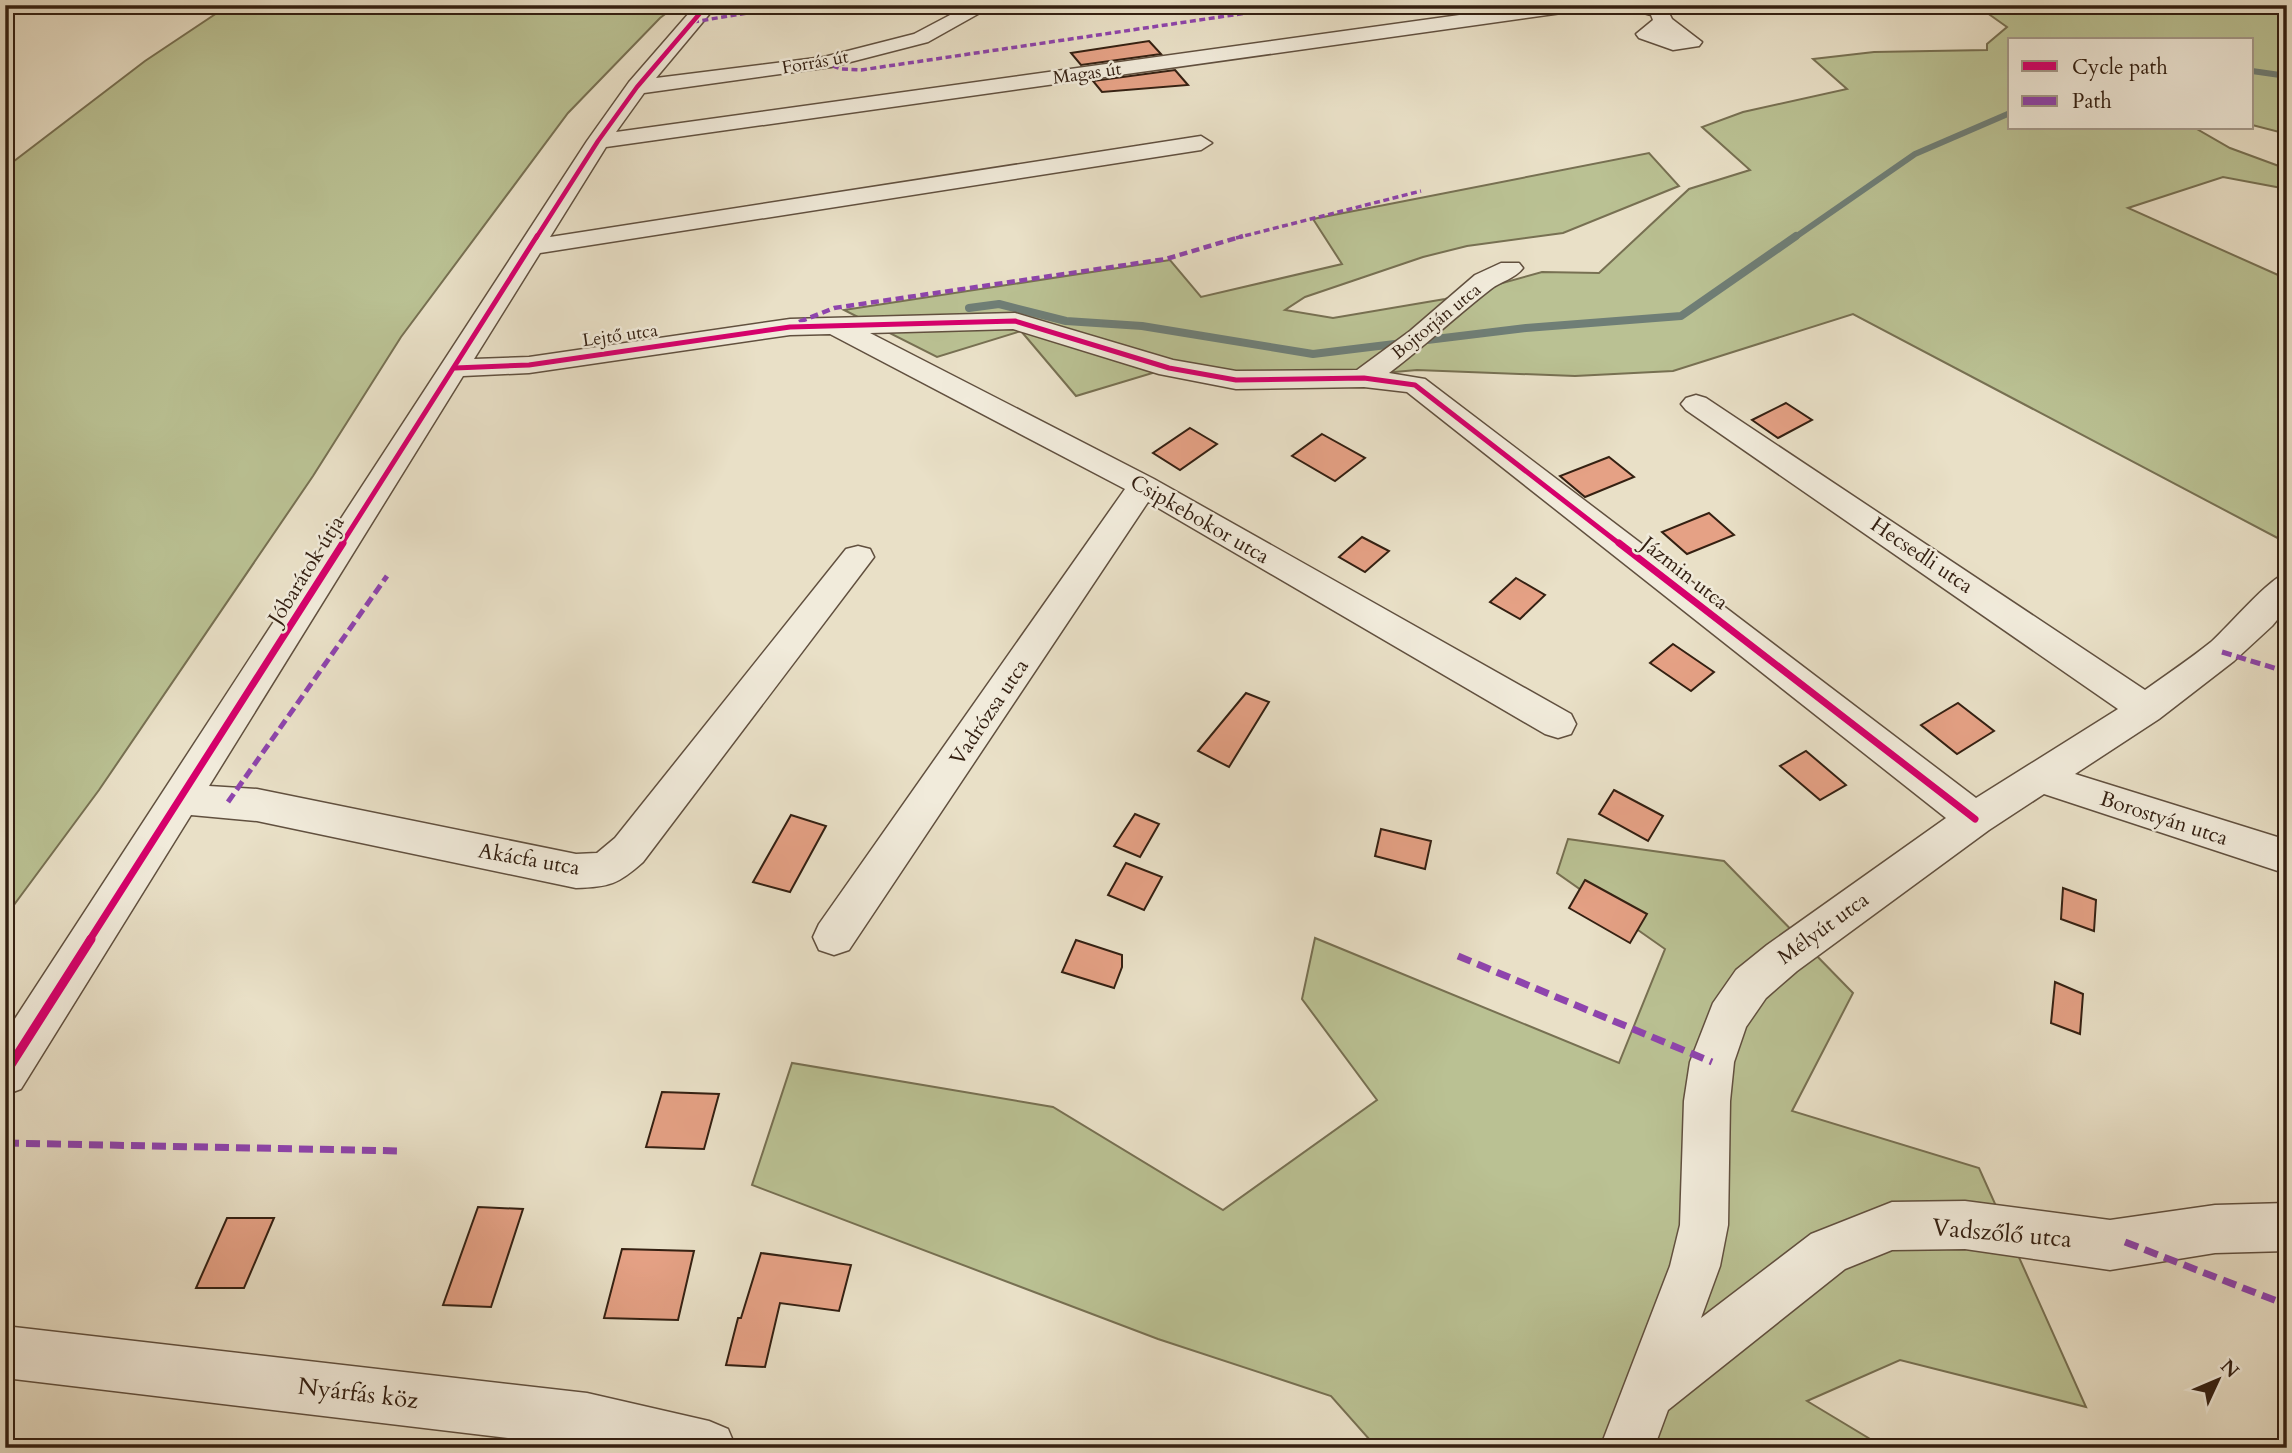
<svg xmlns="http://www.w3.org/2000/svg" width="2292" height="1453" font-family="Cardo,serif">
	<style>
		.green { fill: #bac193; stroke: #777052; stroke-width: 2 }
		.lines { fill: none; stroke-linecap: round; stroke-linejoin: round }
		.stream-far1 { stroke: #6f7e76; stroke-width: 6 }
		.stream { stroke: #6f7e76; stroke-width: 8 }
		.building { fill: #e5a185; stroke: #342012; stroke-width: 2 }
		.minor-casing { stroke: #61503f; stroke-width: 3 }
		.minor { fill: #f1ebdb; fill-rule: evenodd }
		.quiet-far3 { stroke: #8e44ad; stroke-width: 3.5; stroke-dasharray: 6 3.5; stroke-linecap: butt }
		.quiet-far2 { stroke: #8e44ad; stroke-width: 4.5; stroke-dasharray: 8 4.5; stroke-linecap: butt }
		.quiet-far1 { stroke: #8e44ad; stroke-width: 5; stroke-dasharray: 10 5; stroke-linecap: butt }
		.quiet { stroke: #8e44ad; stroke-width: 7; stroke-dasharray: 14 7; stroke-linecap: butt }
		.cycleway-far3-casing { stroke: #f1ebdb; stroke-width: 7 }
		.cycleway-far2-casing { stroke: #f1ebdb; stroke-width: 9 }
		.cycleway-far1-casing { stroke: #f1ebdb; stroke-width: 11 }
		.cycleway-casing { stroke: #f1ebdb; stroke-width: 13 }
		.cycleway-far3 { stroke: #d6006c; stroke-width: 4.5 }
		.cycleway-far2 { stroke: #d6006c; stroke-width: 5 }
		.cycleway-far1 { stroke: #d6006c; stroke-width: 7 }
		.cycleway { stroke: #d6006c; stroke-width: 9 }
		.labels { text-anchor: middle; stroke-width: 5; stroke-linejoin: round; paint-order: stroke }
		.far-street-label { font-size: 18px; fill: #342012; stroke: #f1ebdb }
		.street-label { font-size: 21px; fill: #342012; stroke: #f1ebdb }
		.near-street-label { font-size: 24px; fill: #342012; stroke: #f1ebdb }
	</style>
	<rect width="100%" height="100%" fill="#e9e0c7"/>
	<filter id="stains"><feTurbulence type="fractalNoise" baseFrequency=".00286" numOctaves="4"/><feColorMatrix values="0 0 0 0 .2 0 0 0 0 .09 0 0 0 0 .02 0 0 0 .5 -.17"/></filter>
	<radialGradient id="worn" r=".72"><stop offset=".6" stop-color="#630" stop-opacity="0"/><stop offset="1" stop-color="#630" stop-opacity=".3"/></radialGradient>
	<g class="green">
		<polygon points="229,5 397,5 400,9 573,7 639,13 649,5 677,5 660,18 568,113 401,337 313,476 99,790 5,917 5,168 145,61"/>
		<polygon points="1976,5 2287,5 2287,134 2252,125 2252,40 2010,40 2010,128 2195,128 2230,148 2287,169 2287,189 2223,177 2128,208 2287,279 2287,543 1853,314 1673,371 1575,376 1417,370 1259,384 1159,371 1076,396 1021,331 937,357 844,310 1170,260 1201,297 1342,264 1313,219 1649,153 1679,186 1563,233 1467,246 1423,257 1305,297 1285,310 1333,318 1445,299 1542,272 1599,273 1689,189 1750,170 1702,127 1743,112 1847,89 1813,59 1874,52 1987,50 1987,44 2007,27"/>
		<polygon points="1568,839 1724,861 1853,993 1792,1111 1979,1168 2086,1407 1900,1360 1807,1401 1885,1448 1377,1448 1331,1396 1158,1339 752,1185 792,1063 1053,1107 1223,1210 1377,1100 1302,999 1315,938 1619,1063 1665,949 1557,873"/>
	</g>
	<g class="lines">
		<g class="stream-far1">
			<polyline points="2252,71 2287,76"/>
			<polyline points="1794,238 1915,154 2010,113"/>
		</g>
		<g class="stream">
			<polyline points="969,308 999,304 1066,321 1142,326 1313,354 1403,343"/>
			<polyline points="1419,341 1526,328 1681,316 1796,236"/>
		</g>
	</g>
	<g class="building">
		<polygon points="1149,41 1161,54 1081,65 1071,53"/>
		<polygon points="1175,70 1188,85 1102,92 1093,81"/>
		<polygon points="1786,403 1812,420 1778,438 1752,420"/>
		<polygon points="1190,428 1217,444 1180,470 1153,453"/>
		<polygon points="1322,434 1365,458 1335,481 1292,456"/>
		<polygon points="1609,457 1634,477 1585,497 1560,476"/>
		<polygon points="1709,513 1734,535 1687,554 1662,532"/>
		<polygon points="1362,537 1389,551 1365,572 1339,557"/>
		<polygon points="1516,578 1545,595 1520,619 1490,602"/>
		<polygon points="1673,644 1714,672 1691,691 1650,663"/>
		<polygon points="1246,693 1269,702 1229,767 1198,751"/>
		<polygon points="1958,703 1994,731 1957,754 1921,725"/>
		<polygon points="1806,751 1846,785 1820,800 1780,766"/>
		<polygon points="1614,790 1663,816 1648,841 1599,814"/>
		<polygon points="1135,814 1159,824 1140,857 1114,846"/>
		<polygon points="791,815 826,826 790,892 753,882"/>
		<polygon points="1381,829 1431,841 1425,869 1375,856"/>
		<polygon points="1126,863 1162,877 1144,910 1108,895"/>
		<polygon points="1585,880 1647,914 1630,943 1569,908"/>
		<polygon points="2063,888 2096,900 2094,931 2061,919"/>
		<polygon points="1076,940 1122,955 1122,967 1114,988 1062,972"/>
		<polygon points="2055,982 2083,994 2080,1034 2051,1023"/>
		<polygon points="662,1092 719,1094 704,1149 646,1147"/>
		<polygon points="478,1207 523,1209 491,1307 443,1305"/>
		<polygon points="227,1218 274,1218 244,1288 196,1288"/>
		<polygon points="622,1249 694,1251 678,1320 604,1318"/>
		<polygon points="761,1253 851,1265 839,1311 780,1303 765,1367 726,1365 738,1318 741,1318"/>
	</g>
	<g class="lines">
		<g class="minor-casing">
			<g id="minor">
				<path d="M696,5h21l-61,73 168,-21 90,-23 55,-29h25l-66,37 -97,25 -187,26 -28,39 916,-127h54l-10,6 -970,136 -56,90 651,-101 11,7 -11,7 -661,103 -66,106 55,-2 261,-38 225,-6 158,47 63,11 121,-1 53,-39 65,-56 26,-12h18l4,5c-8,11 -22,13 -32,21 -35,27 -66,57 -102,84l36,6 551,419 142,-89 -432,-299 -5,-6 5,-6 10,-3 10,3 439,292c22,-16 45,-31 66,-48 18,-16 58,-64 76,-69v35l-15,18 -38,35 -75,58 -84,55 212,66v34l-243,-80 -55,36 -192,141 -31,27 -20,29 -12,35 -4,39 -2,124 -8,41 -19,52 110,-84 81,-32 73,-1 145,19 105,-15 72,-2v48l-72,2 -105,17 -145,-21 -73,1 -47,19 -177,141 -14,38h-54l70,-182 10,-41 4,-124 6,-39 23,-59 23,-33 31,-25 179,-127 -539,-426 -43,-5 -128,2 -77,-15 -146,-45 -143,4 284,146 417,235 5,10 -5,10 -13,4 -13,-4 -397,-232 -299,448 -15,5 -15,-5 -6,-13 6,-13 306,-435 -295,-155 -40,1 -261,38 -66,3 -254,410 48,3 319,65 21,-1 18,-15 231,-289 12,-3 12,3 4,8 -231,305c-25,22 -33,25 -67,26l-319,-67 -66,-6 -170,274 -16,6v-61l582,-893 42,-59z"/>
				<polygon points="1626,5 1666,7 1672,19 1702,42 1699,46 1673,50 1639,38 1636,34 1653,20 1651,15 1629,9"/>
				<polygon points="5,1326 587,1393 709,1421 728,1429 736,1448 592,1448 5,1378"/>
			</g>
		</g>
		<use href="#minor" class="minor"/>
		<g class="quiet-far3">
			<polyline points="693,22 795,5"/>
			<polyline points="824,63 841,69 861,70 1294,6"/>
			<polyline points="1236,238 1421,191"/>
		</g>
		<polyline class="quiet-far2" points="799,322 834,308 1166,259 1243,236"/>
		<g class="quiet-far1">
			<polyline points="2222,652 2287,672"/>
			<polyline points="228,802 387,576"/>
		</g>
		<g class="quiet">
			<polyline points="1458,956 1712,1062"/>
			<polyline points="5,1143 403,1151"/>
			<polyline points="2125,1242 2287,1305"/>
		</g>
		<g class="cycleway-far3-casing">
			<polyline id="cycleway-far3" points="536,238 598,141 637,87 707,5"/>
		</g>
		<g class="cycleway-far2-casing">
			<g id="cycleway-far2">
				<polyline points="455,368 529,365 790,327 1015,321 1169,368 1236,380 1364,378 1415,385 1621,545"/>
				<polyline points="341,545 537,236"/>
			</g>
		</g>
		<g class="cycleway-far1-casing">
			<g id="cycleway-far1">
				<polyline points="1619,543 1975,819"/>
				<polyline points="89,941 343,543"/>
			</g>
		</g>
		<g class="cycleway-casing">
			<polyline id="cycleway" points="5,1074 91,939"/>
		</g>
		<use href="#cycleway-far3" class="cycleway-far3"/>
		<use href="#cycleway-far2" class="cycleway-far2"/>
		<use href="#cycleway-far1" class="cycleway-far1"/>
		<use href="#cycleway" class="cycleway"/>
	</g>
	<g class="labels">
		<g class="far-street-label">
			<text transform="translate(815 62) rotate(-10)" y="6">Forrás út</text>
			<text transform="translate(1087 73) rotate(-8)" y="6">Magas út</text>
			<text transform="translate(1436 321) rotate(-39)" y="6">Bojtorján utca</text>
			<text transform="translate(620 335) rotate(-8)" y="6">Lejtő utca</text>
		</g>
		<g class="street-label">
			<text transform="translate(1200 519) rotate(30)" y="7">Csipkebokor utca</text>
			<text transform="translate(1922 555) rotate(34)" y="7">Hecsedli utca</text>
			<text transform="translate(306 570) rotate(-58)" y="7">Jóbarátok útja</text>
			<text transform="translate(1685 573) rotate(38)" y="7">Jázmin utca</text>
			<text transform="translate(989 712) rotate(-56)" y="7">Vadrózsa utca</text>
			<text transform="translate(2164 818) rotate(18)" y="7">Borostyán utca</text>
			<text transform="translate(529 859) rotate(10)" y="7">Akácfa utca</text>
			<text transform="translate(1823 928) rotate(-36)" y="7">Mélyút utca</text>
		</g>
		<g class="near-street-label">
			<text transform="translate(2002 1233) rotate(5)" y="8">Vadszőlő utca</text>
			<text transform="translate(358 1393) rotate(7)" y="8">Nyárfás köz</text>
		</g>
	</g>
	<rect width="2292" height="1453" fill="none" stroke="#e9e0c7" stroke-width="28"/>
	<rect x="7" y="7" width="2278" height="1439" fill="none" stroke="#342012" stroke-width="3.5"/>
	<rect x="14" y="14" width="2264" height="1425" fill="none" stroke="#342012" stroke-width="2"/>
	<rect x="2008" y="38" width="245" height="91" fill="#f1ebdb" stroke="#a59a8b" stroke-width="2"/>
	<rect x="2022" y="61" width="35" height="10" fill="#d6006c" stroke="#a59a8b" stroke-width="2"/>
	<text x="2072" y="74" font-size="21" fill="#342012">Cycle path</text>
	<rect x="2022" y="96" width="35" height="10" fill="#8e44ad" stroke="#a59a8b" stroke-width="2"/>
	<text x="2072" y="108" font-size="21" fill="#342012">Path</text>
	<g transform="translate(2218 1380) rotate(46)" stroke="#f1ebdb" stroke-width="5" paint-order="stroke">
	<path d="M0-5L12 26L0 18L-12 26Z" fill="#342012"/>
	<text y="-10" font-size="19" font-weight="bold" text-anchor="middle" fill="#342012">N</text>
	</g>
	<rect width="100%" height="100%" filter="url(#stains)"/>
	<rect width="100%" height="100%" fill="url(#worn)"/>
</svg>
